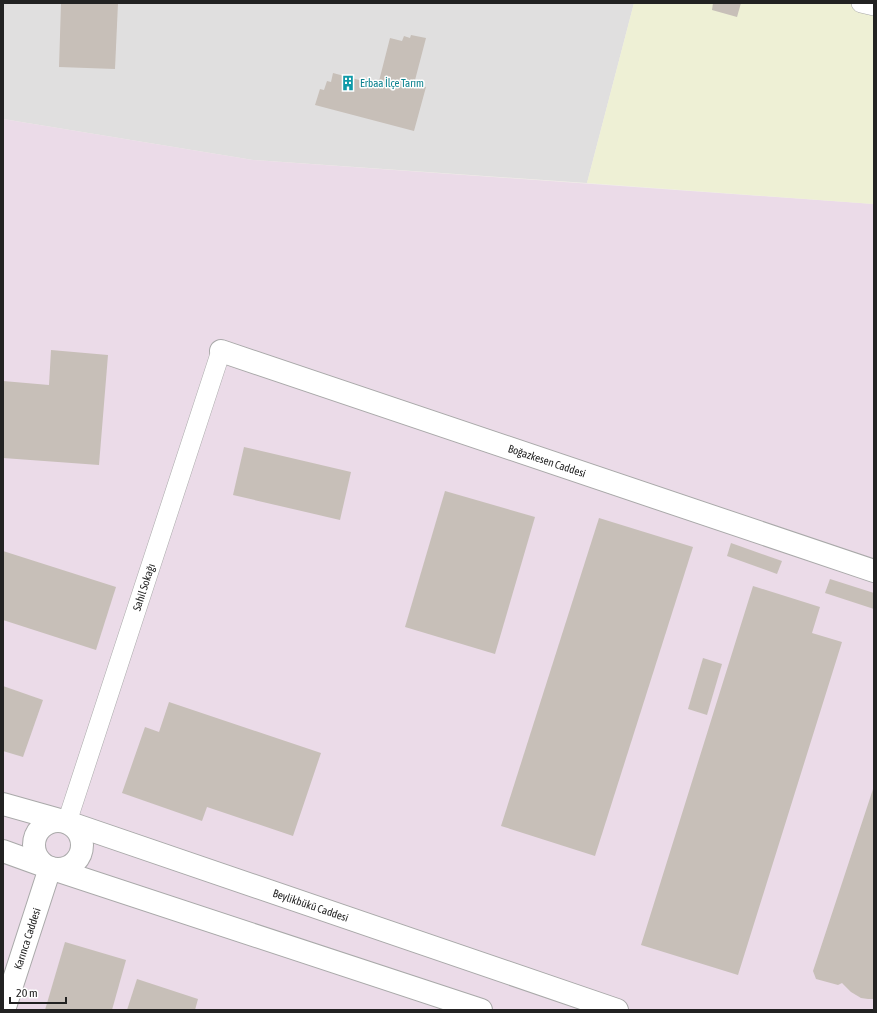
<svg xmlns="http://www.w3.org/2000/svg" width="877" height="1013" font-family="'Asap Condensed',sans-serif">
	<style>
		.residential { fill: #e0dfdf }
		.industrial { fill: #ebdbe8 }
		.farmland { fill: #eef0d5 }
		.building { fill: #c7bfb8 }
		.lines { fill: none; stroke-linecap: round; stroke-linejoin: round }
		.minor-casing { stroke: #a9a9a9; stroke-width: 20 }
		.tertiary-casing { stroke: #a9a9a9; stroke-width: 24 }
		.minor { stroke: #fff; stroke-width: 19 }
		.tertiary { stroke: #fff; stroke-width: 22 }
		.labels { text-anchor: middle; stroke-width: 3; stroke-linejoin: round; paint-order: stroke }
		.culture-label { font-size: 11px; fill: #0d838f; stroke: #fff; text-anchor: start }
		.street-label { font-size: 11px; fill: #222; stroke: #fff }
	</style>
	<rect width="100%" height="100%" fill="#f2efe9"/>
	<polygon class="residential" points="3,3 634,3 587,183 253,160 3,119"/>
	<polygon class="industrial" points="3,119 253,160 874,204 874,1010 3,1010"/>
	<polygon class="farmland" points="634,3 874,3 874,204 587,183"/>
	<g class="building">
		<polygon points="61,3 118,3 115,69 59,67"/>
		<polygon points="713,3 741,3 737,17 712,10"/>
		<polygon points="411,35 426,38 414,84 426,87 414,131 315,105 320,89 324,90 327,81 331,82 333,73 378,85 390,38 402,41 404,36 410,38"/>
		<polygon points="51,350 108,355 99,465 3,458 3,381 49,385"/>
		<polygon points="244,447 351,472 340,520 233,495"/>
		<polygon points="445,491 535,517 495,654 405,627"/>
		<polygon points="599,518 693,547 595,856 501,826"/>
		<polygon points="731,543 782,561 777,574 727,556"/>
		<polygon points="3,551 116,587 96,650 3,620"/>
		<polygon points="830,579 874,593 874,609 825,593"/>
		<polygon points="753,586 820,607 812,633 842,642 738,975 641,945"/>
		<polygon points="703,658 722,664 707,715 688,709"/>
		<polygon points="3,686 43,700 23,757 3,751"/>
		<polygon points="169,702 321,753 293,836 207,807 202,821 122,793 145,727 159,732"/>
		<polygon points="874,786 874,999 868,999 861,998 851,992 842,983 838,985 816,979 813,971"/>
		<polygon points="65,942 126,960 112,1010 45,1010"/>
		<polygon points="137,979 198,999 195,1010 127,1010"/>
	</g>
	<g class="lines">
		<g class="minor-casing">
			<g id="minor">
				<polyline points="861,3 874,6"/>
				<path id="s1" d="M67,822l154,-471"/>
			</g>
		</g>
		<g class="tertiary-casing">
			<g id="tertiary">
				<path id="s2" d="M221,351l653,220"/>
				<path id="s3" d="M3,804l64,18 550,188"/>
				<circle cx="58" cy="845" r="24"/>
				<polyline points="3,851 50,868 481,1010"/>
				<path id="s4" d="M4,1010l46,-142"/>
			</g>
		</g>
		<use href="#minor" class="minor"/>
		<use href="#tertiary" class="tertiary"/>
	</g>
	<defs>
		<g id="building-bare" transform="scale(1.2)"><path d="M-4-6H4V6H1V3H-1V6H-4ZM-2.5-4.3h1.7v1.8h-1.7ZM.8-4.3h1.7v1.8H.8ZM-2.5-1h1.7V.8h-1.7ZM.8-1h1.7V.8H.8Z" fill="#0f9aa8" stroke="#fff" stroke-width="2.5" paint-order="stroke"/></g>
	</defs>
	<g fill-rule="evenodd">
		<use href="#building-bare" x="348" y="83"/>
	</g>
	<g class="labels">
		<g class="culture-label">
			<text x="360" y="87">Erbaa İlçe Tarım</text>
		</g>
		<g class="street-label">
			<text dy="4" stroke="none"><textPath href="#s2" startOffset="344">Boğazkesen Caddesi</textPath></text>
			<text dy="4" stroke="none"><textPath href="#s1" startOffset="247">Sahil Sokağı</textPath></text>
			<text dy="4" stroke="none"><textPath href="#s3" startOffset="324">Beylikbükü Caddesi</textPath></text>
			<text dy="4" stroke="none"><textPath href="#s4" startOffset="75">Karınca Caddesi</textPath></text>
		</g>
	</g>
	<rect width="877" height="1013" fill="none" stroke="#222222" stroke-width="8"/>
	<path d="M10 997v6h56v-6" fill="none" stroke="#222222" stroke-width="2"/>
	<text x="16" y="997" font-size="12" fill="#222222" stroke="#ffffff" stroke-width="3" paint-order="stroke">20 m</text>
</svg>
